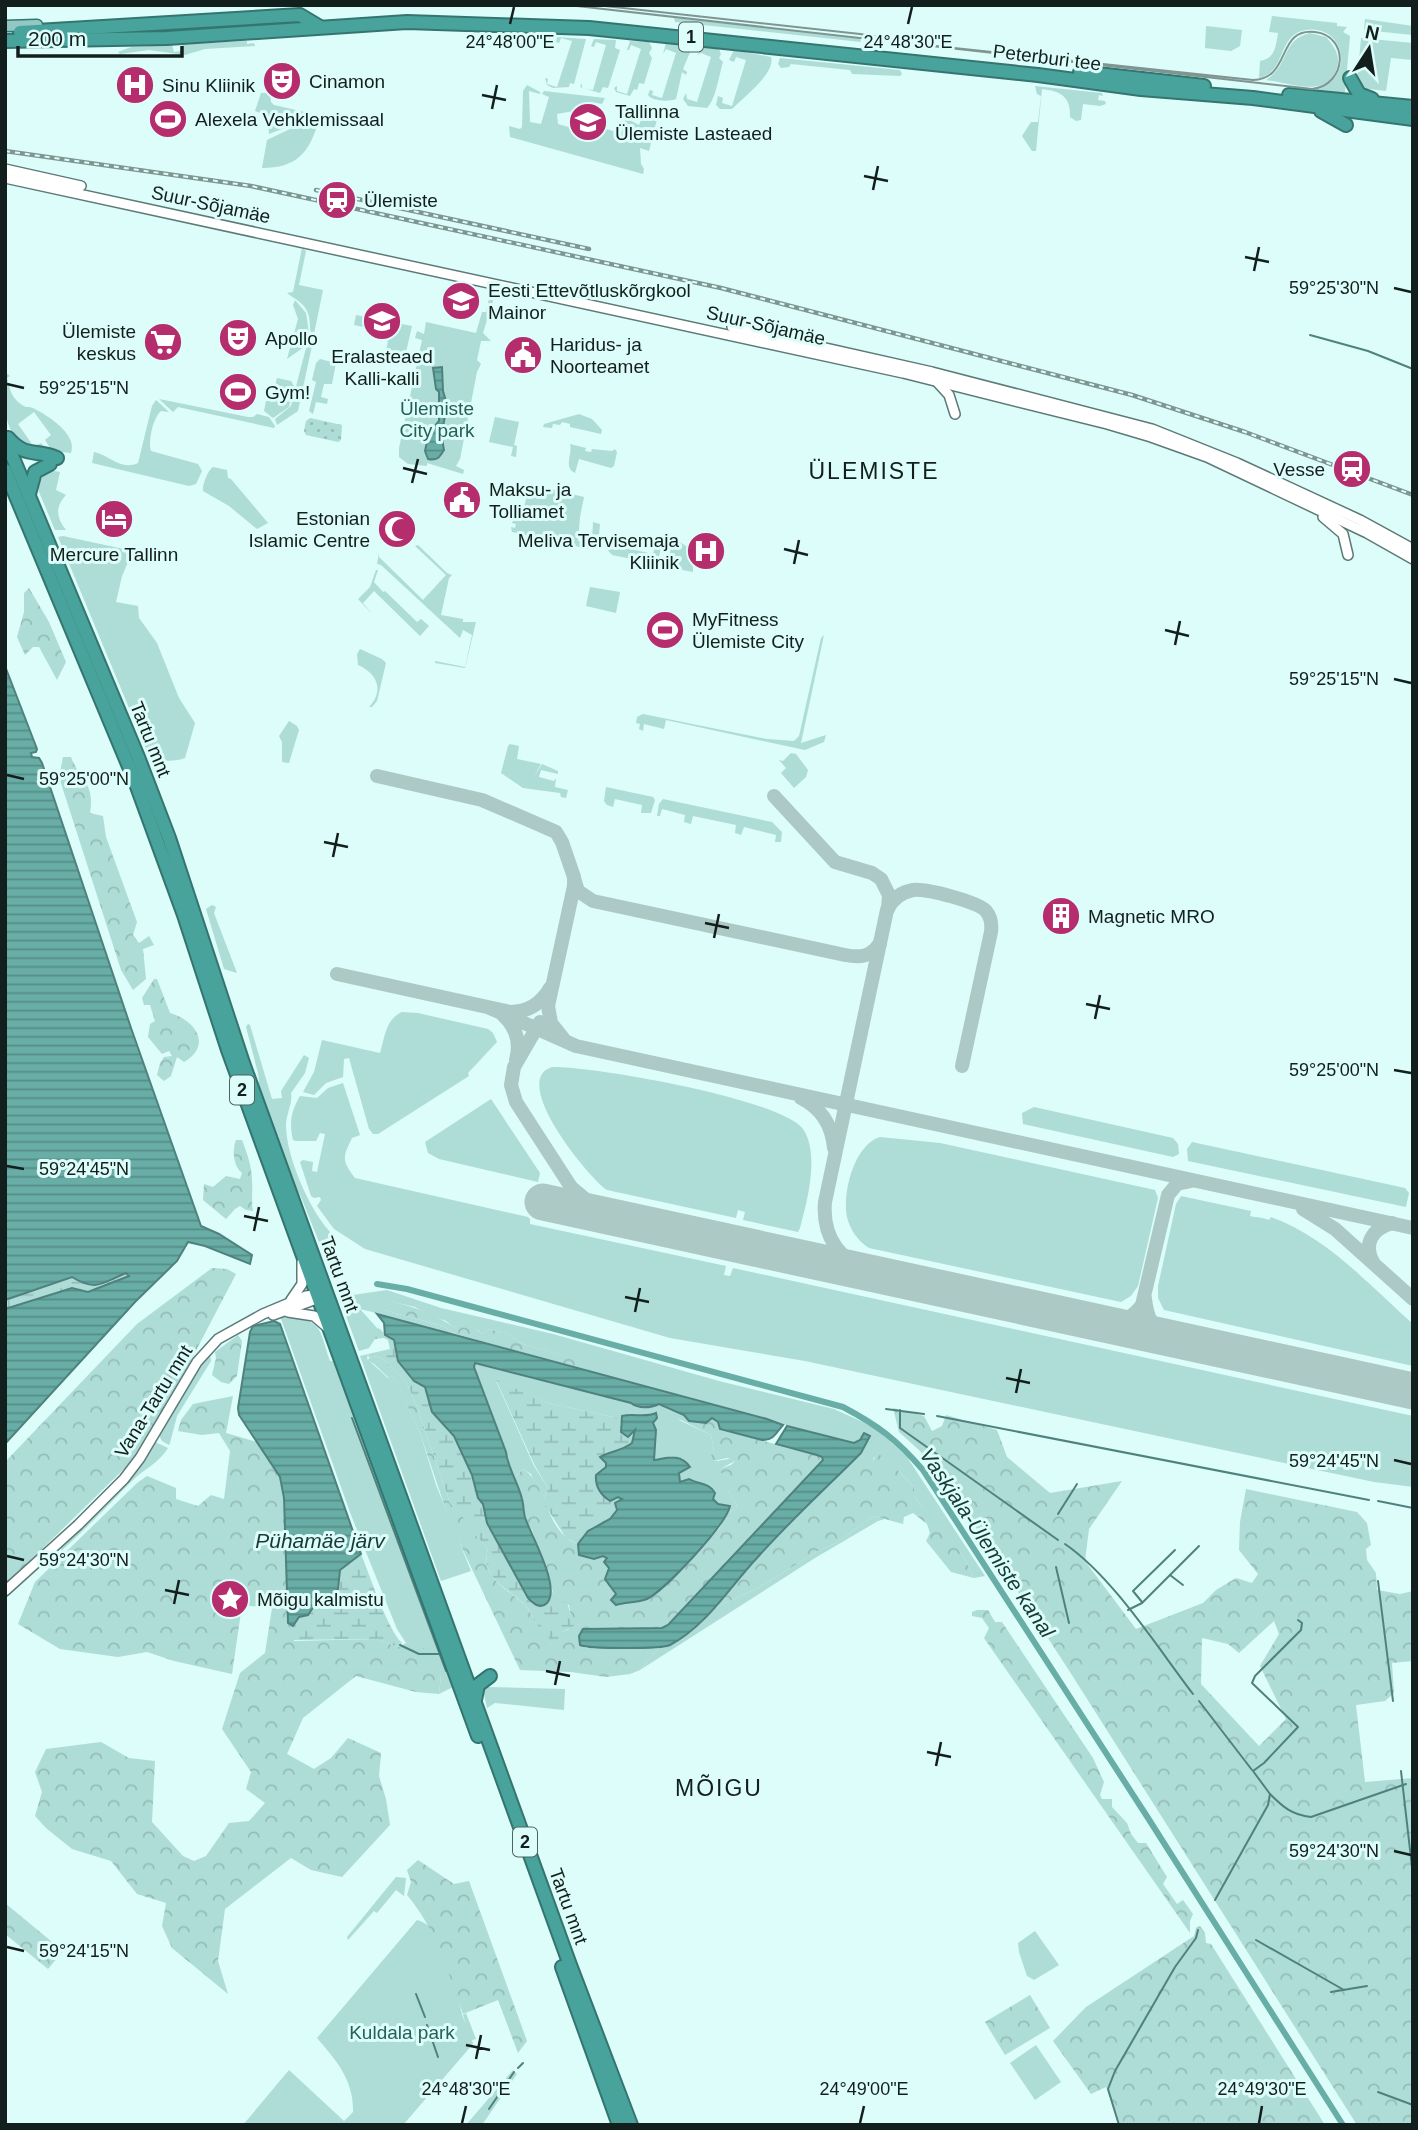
<svg xmlns="http://www.w3.org/2000/svg" width="1418" height="2130" font-family="Arial,sans-serif">
	<style>
		.green { fill: #aedcd7 }
		.forest { fill: url(#forest-crowns); fill-rule: evenodd }
		.wetland { fill: url(#wetland-marsh) }
		.garden { fill: url(#garden-dots) }
		.water { fill: url(#water-rules); stroke: #4f827e; stroke-width: 2 }
		.lines { fill: none; stroke-linecap: round; stroke-linejoin: round }
		.stream { stroke: #4f827e; stroke-width: 2 }
		.canal { stroke: #69ada7; stroke-width: 6 }
		.taxiway { stroke: #adc9c6; stroke-width: 14 }
		.runway { stroke: #adc9c6; stroke-width: 37 }
		.secondary-casing { stroke: #5d7a77; stroke-width: 12 }
		.primary-casing { stroke: #357570; stroke-width: 13 }
		.highway-casing { stroke: #357570; stroke-width: 16 }
		.secondary { stroke: #fff; stroke-width: 9 }
		.primary { stroke: #91c8c4; stroke-width: 10 }
		.highway { stroke: #48a39c; stroke-width: 12 }
		.tram { stroke: #7e9592; stroke-width: 2 }
		.rail-casing { stroke: #7e9592; stroke-width: 4.5 }
		.rail { stroke: #dcfdf9; stroke-width: 2; stroke-dasharray: 5; stroke-linecap: butt }
		.ticks { fill: none; stroke: #131f1d; stroke-width: 2.5 }
		.labels { text-anchor: middle; stroke-width: 6; stroke-linejoin: round; paint-order: stroke }
		.shield { fill: #dcfdf9; stroke: #4f625f; stroke-width: 2 }
		.shield-label { font-size: 18px; font-weight: bold; fill: #131f1d }
		.street-label { font-size: 19px; fill: #131f1d; stroke: #dcfdf9 }
		.poi-label { font-size: 19px; fill: #131f1d; stroke: #dcfdf9; text-anchor: start }
		.park-label { font-size: 19px; fill: #255f5a; stroke: #dcfdf9 }
		.water-label { font-size: 21px; font-style: italic; fill: #173937; stroke: #dcfdf9 }
		.quarter-label { font-size: 23px; letter-spacing: 2px; fill: #131f1d; stroke: #dcfdf9 }
		.ticks-label { font-size: 18px; text-anchor: middle; fill: #131f1d; stroke: #dcfdf9; stroke-width: 6; stroke-linejoin: round; paint-order: stroke }
	</style>
	<defs>
		<pattern id="forest-crowns" width="20" height="18" patternUnits="userSpaceOnUse" patternTransform="scale(1.75)"><rect width="20" height="18" fill="#aedcd7"/><path d="M2 6a3 3 0 1 1 6 0M12 15a3 3 0 1 1 6 0" fill="none" stroke="#95bcb8"/></pattern>
		<pattern id="wetland-marsh" width="20" height="14" patternUnits="userSpaceOnUse" patternTransform="scale(1.75)"><rect width="20" height="14" fill="#aedcd7"/><path d="M1 5h8M5 5V1M11 12h8M15 12V8" fill="none" stroke="#95bcb8"/></pattern>
		<pattern id="garden-dots" width="8" height="8" patternUnits="userSpaceOnUse" patternTransform="scale(1.75)"><rect width="8" height="8" fill="#aedcd7"/><path d="M2 2h.1M6 6h.1" fill="none" stroke="#95bcb8" stroke-width="1.8" stroke-linecap="round"/></pattern>
		<pattern id="water-rules" width="6" height="5" patternUnits="userSpaceOnUse" patternTransform="scale(1.75)"><rect width="6" height="5" fill="#69ada7"/><path d="M0 2.5h6" fill="none" stroke="#558c87"/></pattern>
	</defs>
	<rect width="100%" height="100%" fill="#dcfdf9"/>
	<g class="green">
		<path d="M1272,16l65,7v3l10,1 -4,5 7,4 -5,56 -5,2 -28,-3c46,-11 33,-67 -6,-61 -29,4 -19,42 -47,48l1,-17c15,-2 16,-15 18,-28l-9,-1z"/>
		<polygon points="674,18 857,38 860,39 861,42 675,22"/>
		<polygon points="1365,19 1413,26 1413,35 1364,30"/>
		<polygon points="1206,26 1242,30 1240,46 1231,51 1205,48"/>
		<path d="M1310,33l16,4c8,9 15,19 11,31 -10,31 -47,15 -71,12 24,-15 15,-40 44,-47z"/>
		<polygon points="557,37 586,39 574,84 570,83 569,87 553,88 547,85 545,78 548,79 547,84 557,87 572,41 561,38 559,43 556,42"/>
		<polygon points="1361,38 1413,43 1413,60 1391,58 1386,91 1361,88 1357,82"/>
		<polygon points="594,39 616,40 615,48 620,50 608,88 603,87 600,93 580,87 582,83 582,88 593,90 606,45 596,42 594,47 591,46"/>
		<polygon points="247,41 247,44 254,43 255,46 205,49 185,55 149,50 120,54 118,52 131,47 172,45 174,52 181,51 183,44"/>
		<polygon points="630,41 649,42 652,48 649,53 652,58 644,84 639,83 637,90 634,89 630,96 616,92 614,88 617,86 617,91 627,94 641,49 631,45 629,50 627,50"/>
		<path d="M666,43l22,3 3,4 -8,19 4,3 -1,3 -4,-3 -6,27c-8,3 -24,2 -28,-4l2,-5 3,1 -1,4 10,3 14,-45 -10,-4 -3,5z"/>
		<path d="M690,46l29,3 2,5 -2,4 4,4c-4,13 -7,37 -16,46l-19,-2 -5,-7 3,-6 1,6 10,3 14,-45 -10,-4 -3,2 1,-3 -7,-2z"/>
		<path d="M734,50l37,7c5,16 -27,40 -39,52h-12l-4,-4 2,-9 5,2 -1,5 10,3 14,-46 -10,-3 -2,5 -5,-2z"/>
		<polygon points="780,58 900,70 902,74 900,76 852,74 850,70 791,64 789,67 781,68 778,64"/>
		<polygon points="527,85 540,92 540,94 529,91 530,122 541,124 549,97 542,94 544,91 605,98 602,104 591,102 579,110 557,114 558,124 572,128 585,126 584,130 587,131 591,125 621,133 626,118 639,125 645,109 656,114 659,111 649,151 640,148 641,164 644,169 643,174 510,137 509,126 520,129 522,127 523,91"/>
		<path d="M1035,86l67,7 1,3 -4,-1 -1,5 7,1 1,3 -6,2 -17,-2 -2,16 -5,1 -6,-4c1,-20 -9,-26 -28,-28l-6,62h-4l-10,-15 9,-14h7l3,-26 -4,-2z"/>
		<polygon points="261,93 270,93 271,102 274,105 318,115 269,134 268,116 255,111"/>
		<path d="M315,120l3,3c-9,30 -22,45 -56,45l5,-28 23,-11z"/>
		<path d="M302,248l4,3 -7,34 24,5 -10,49c-5,-8 -1,-19 -6,-28 -4,-9 -14,-13 -20,-18l6,-1z"/>
		<polygon points="490,294 494,295 491,312 493,317 487,320 483,333 491,341 481,341 477,360 481,364 477,372 460,459 456,466 464,470 463,474 427,463 427,466 408,464 399,457 399,448 422,340 415,338 417,331 424,334 426,322 476,333 482,312 486,312"/>
		<polygon points="295,300 306,313 310,339 304,347 287,359 298,319 293,305"/>
		<polygon points="356,315 412,326 404,361 391,358 386,354 389,332 354,325"/>
		<polygon points="311,340 313,341 298,411 277,425 275,419 291,406 306,348"/>
		<polygon points="320,359 336,363 332,384 324,384 321,397 328,399 327,404 316,402 313,414 309,411 316,382 312,380 316,363"/>
		<path d="M5,372l5,4 -3,2c3,10 3,19 15,27 5,3 5,1 11,3 16,8 45,27 38,45l-19,-2 -7,-11 6,-5 -17,-23 -16,12 16,23 7,-4 5,6c-46,-3 -41,-40 -41,-77z"/>
		<polygon points="277,378 291,381 294,386 289,407 273,418 264,411 266,401 271,401"/>
		<polygon points="159,399 248,417 253,417 257,414 269,417 275,426 274,428 178,407 173,412"/>
		<path d="M156,400l13,12 -8,-1c-8,7 -13,29 -10,40l47,13 4,7 -6,13 -7,2 -97,-23 2,-11c15,3 27,19 44,11l14,-57z"/>
		<polygon points="579,414 592,419 602,430 601,434 570,427 570,424 562,422 560,425 553,424 552,428 543,427 544,424"/>
		<polygon points="495,417 519,422 514,445 517,446 516,457 511,456 513,447 489,442"/>
		<path d="M570,444l16,4 -1,3 6,1 1,-3 20,2 3,-2 2,3 -3,14 -3,2 -32,-9 -4,14c-12,-6 -2,-19 -5,-29z"/>
		<path d="M213,467l14,3 1,8 3,1 37,44 -11,6 -28,-23 -26,-15c-1,-6 5,-21 10,-24z"/>
		<path d="M54,471l6,1 -4,18 10,5c-11,11 -10,23 0,35h-11l-16,-38c-1,-10 4,-20 15,-21z"/>
		<polygon points="546,488 584,497 580,517 578,541 592,541 593,522 600,524 598,547 589,549 512,532 511,527 515,528 516,524 512,523 519,508 524,508 527,495 536,496 537,492"/>
		<path d="M63,536l70,15 -11,25 -6,26 22,4 1,12 18,25 22,55 16,25 -10,35c-10,4 -27,4 -36,-2l-91,-219z"/>
		<polygon points="674,538 686,546 693,568 693,572 668,567 667,563"/>
		<polygon points="656,543 662,544 659,556 663,559 661,565 612,555 606,548 608,544 653,554"/>
		<polygon points="418,545 447,573 452,575 449,578 441,615 463,619 463,622 476,622 465,668 435,663 435,661 465,667 472,635 463,630 460,638 381,565 377,564 379,553 379,557 423,600 446,575 415,546"/>
		<polygon points="376,570 378,570 374,582 383,592 385,591 417,622 421,619 429,626 420,636 374,591 363,603 372,614 358,599 370,587"/>
		<polygon points="590,587 620,592 616,613 586,606"/>
		<polygon points="824,635 801,743 826,735 824,742 805,750 666,720 664,729 644,724 643,731 639,729 640,724 636,723 637,717 643,714 767,739 794,741 799,736 821,638"/>
		<path d="M360,649l22,10 4,4 -9,38 -5,6h-3c16,-16 8,-34 -11,-42l-1,-11z"/>
		<polygon points="289,721 297,726 299,730 289,763 282,762 282,742 279,736"/>
		<polygon points="510,744 519,746 517,759 541,764 534,777 542,764 558,771 558,774 541,770 539,777 554,781 556,778 555,787 568,790 566,798 561,797 560,793 523,788 501,773 508,746"/>
		<polygon points="791,753 796,754 808,770 806,777 794,788 781,773 786,768 779,760 783,761"/>
		<polygon points="606,787 653,797 655,800 651,813 641,813 642,805 615,799 613,807 607,805 604,801"/>
		<polygon points="663,799 772,822 782,832 781,842 775,842 776,835 744,827 741,835 735,833 736,825 693,816 691,824 684,822 685,815 662,809 660,816 657,816 659,804"/>
		<polygon points="212,905 216,907 214,913 237,973 224,969 206,909"/>
		<path d="M402,1012l16,1 70,16 5,4 4,9 -29,31 1,3 -91,58h-5l-4,-5 -20,-71 -5,1 -1,18 -17,6 -12,12 -11,-3 11,-20 8,-32 58,13c5,-16 5,-33 22,-41z"/>
		<path d="M248,1024l2,1 22,74 10,-1 -1,-7 23,-36 5,3 -4,15 -14,20c2,10 -5,21 -5,32 0,31 23,84 44,107l-2,6 -9,4 -18,-45 -9,-16 -32,-90 -2,-18 -12,-46z"/>
		<path d="M552,1067c40,-1 230,32 251,62 17,25 4,73 -3,99l-2,4 -55,-12 2,-8 -7,-2 -2,8 -129,-28c-20,-14 -98,-110 -55,-123z"/>
		<path d="M343,1083l17,52 -8,3c-9,19 -11,22 3,40l173,39 2,2v5l196,42 -2,9 6,1 3,-8 680,148v71l-39,-5 -569,-121 -135,-23 -305,-89 -31,-20 -17,-23 4,-6 -1,-3 -6,1 -3,-2 -11,-34 3,-2 10,2 -1,9 5,1 8,-38 -5,-1 -4,8h-20l-3,-1c-4,-17 -2,-29 7,-44l17,2 11,-10z"/>
		<polygon points="491,1099 540,1173 538,1182 439,1159 428,1153 425,1142"/>
		<polygon points="1034,1107 1173,1138 1178,1144 1179,1154 1173,1157 1023,1124 1022,1113"/>
		<path d="M880,1137l60,6 215,47 3,8 -20,88 -7,10 -10,6 -252,-54c-11,-7 -19,-18 -22,-31 -5,-24 7,-72 33,-80z"/>
		<polygon points="1192,1142 1405,1188 1409,1193 1406,1207 1188,1161 1187,1149"/>
		<path d="M1181,1196l70,15 -1,5c2,1 12,1 19,4l2,-3c56,20 98,68 142,107v42l-249,-56 -6,-12v-12l18,-82z"/>
		<path d="M387,1290l54,18 112,26 166,47 115,28 42,19 31,29 78,119 -11,2 -9,-19 -28,-38 -16,-15 -7,-10v-9l-15,-16 -25,-14 -1,4 -6,4 -6,-12 9,-18 -6,-2c-6,7 -6,11 -16,9l-266,-73v-7l-62,-19 -10,-8 -21,-6 -6,5 -6,-4 -25,-4 -6,-5 -19,-7 -12,-7 -22,-5 -9,8 59,16 13,8 -69,-15 -7,-5 -20,-5 17,19 -2,11 -6,9 -10,3 -20,-54z"/>
		<path d="M288,1315c36,7 31,15 42,46h3l122,325 -16,8 2,-19 -23,-27 -12,-5 -9,-14 -46,-114 -71,-199z"/>
		<polygon points="210,1354 211,1361 177,1416 170,1443 169,1445 162,1441 159,1435 199,1365"/>
		<polygon points="368,1354 367,1359 388,1378 393,1376 397,1382 420,1433 436,1485 471,1571 441,1581 360,1356"/>
		<path d="M475,1363l156,40c7,6 19,4 27,1l10,5 13,12 30,14 3,16 -4,8 7,2 18,-3 2,2 -19,10 10,6v15l9,14 -1,4 -8,4 1,-7 -11,-2 -5,-5 2,-6c-8,-12 -22,-12 -35,-10l-1,-10 5,-14 -11,-3 -19,4c0,-16 3,-30 -2,-45l-30,1v3l-74,-16 -52,-22 38,85 14,22 -5,14 -12,-28 -8,-5 -9,9 -40,-112z"/>
		<path d="M155,1442l13,6c-11,17 -23,20 -36,33 -24,24 -46,48 -71,70l1,-7 83,-87z"/>
		<polygon points="874,1516 885,1519 878,1521 815,1558 640,1670 660,1647 667,1647 686,1634 715,1608 760,1587 816,1552 836,1543"/>
		<polygon points="487,1687 565,1689 564,1710 495,1703 487,1708 483,1690"/>
		<polygon points="396,1877 406,1878 404,1896 396,1890 377,1913 374,1911 348,1940 347,1937"/>
		<path d="M417,1920c18,4 30,31 36,48 6,18 4,39 13,56l-3,-9 3,-2 10,26 -4,1 1,4 -70,81h-160l46,-55 55,51 9,-9c1,-32 -17,-52 -36,-74z"/>
		<polygon points="1035,1931 1059,1965 1034,1980 1027,1976 1019,1952 1018,1943"/>
		<polygon points="1036,2045 1061,2082 1035,2100 1010,2063"/>
		<polygon points="513,2070 517,2074 484,2122 481,2125 466,2125"/>
	</g>
	<g class="forest">
		<polygon points="29,588 49,622 66,662 57,680 39,647 33,647 25,655 17,637 24,612 24,593"/>
		<path d="M63,757h8c10,25 24,26 19,56l13,3 3,21 31,85 -4,13 6,8 10,-7 5,9 -11,4 3,30 -13,11 -12,-20 -62,-193z"/>
		<path d="M154,979h3l13,34c25,7 43,32 14,49l-7,-5 -6,19 -7,5 -7,-6 3,-12 4,-6 8,-1 -3,-5 -7,3 -14,-17 2,-13 5,-3 -5,-16h-6l-2,-7z"/>
		<path d="M236,1140h6c5,13 10,27 10,41 1,10 -1,19 1,30l-7,-1 -6,-4 -5,3 -9,10 -23,-19 1,-16 9,3 13,-11 14,3 2,-6c-9,-7 -10,-23 -6,-33z"/>
		<polygon points="212,1268 227,1269 236,1274 178,1385 143,1444 126,1467 5,1585 5,1462 137,1324"/>
		<path d="M393,1302c20,4 43,13 59,24l21,2 10,6 6,-5 21,6 10,8 63,19 -1,7 -126,-35 -13,-8 -59,-16v-6z"/>
		<polygon points="238,1335 242,1341 237,1376 229,1384 221,1382 212,1375 216,1358 215,1352"/>
		<path d="M373,1356l9,2 24,23 10,23 34,99c16,13 24,32 38,46 -9,32 25,41 40,60 4,5 6,13 11,18 7,6 12,8 11,17l11,-8 1,-4 7,-3 2,-11 -2,-13 -11,-3 -4,-7 -22,-65 -7,-11 -3,-23 -8,-18 9,-9c25,15 22,64 55,75l1,11 15,4 9,-4 4,3 4,30 9,15 3,1 23,-5 12,-8 61,-62 9,-16 8,-4 1,-4 -9,-14v-15l-12,-6 15,-5 5,-5 -9,-2 -14,3 -4,-2 5,-8 -3,-16 -34,-17 -9,-9 16,6 5,6 23,-3 6,4 2,7 102,28 1,3 -155,165 -6,3h-60l-21,2 4,18 75,-1 -20,23 -10,4 -24,3 -35,-5 -51,-2 -69,-145 -31,-92 -23,-50 -4,-7 -4,2 -15,-14 -7,-4z"/>
		<polygon points="233,1396 226,1433 260,1443 280,1477 284,1498 294,1641 376,1639 398,1647 406,1643 433,1651 441,1675 439,1694 416,1692 356,1676 303,1718 287,1754 314,1769 331,1758 348,1738 381,1753 379,1776 386,1799 390,1825 342,1877 311,1870 291,1858 225,1909 218,1961 228,1994 172,1948 162,1926 166,1903 137,1894 111,1861 72,1849 46,1828 35,1816 42,1792 35,1772 46,1749 101,1742 129,1758 155,1761 152,1822 183,1856 194,1861 206,1856 229,1823 249,1821 265,1803 246,1789 251,1772 222,1729 240,1673 265,1653 272,1608 242,1605 232,1674 174,1661 147,1652 118,1657 60,1649 18,1624 35,1582 137,1483 147,1476 176,1488 176,1499 198,1506 211,1495 224,1499 230,1451 219,1433 202,1435 178,1431 181,1420 193,1404"/>
		<path d="M893,1408l31,8 8,15 10,-5 4,-11 51,15 10,27 43,36 72,-12 -33,48 -4,32 51,68 67,-26 13,-13 20,-12 16,5 6,-9 -19,-24 1,-28 6,-33 111,23 10,11 4,22 -5,4 1,11 9,13 1,17 23,4 13,-3v70l-21,2 2,30 -9,8 -29,4 9,77 48,-4v347h-56l-287,-453 -121,-186 -29,-35 -21,-19zM1274,1621l5,13 -19,32 26,53 -27,27 -58,-62 1,-46 26,6 11,9z"/>
		<polygon points="861,1453 867,1464 873,1461 877,1453 890,1462 914,1487 914,1496 921,1506 937,1520 965,1559 974,1578 951,1572 926,1541 930,1533 927,1524 913,1513 904,1517 903,1524 874,1516 836,1543 816,1552 760,1587 715,1608 756,1559"/>
		<polygon points="977,1610 988,1610 995,1622 1002,1622 1093,1758 1104,1782 1100,1795 1102,1799 1112,1799 1112,1807 1127,1823 1131,1834 1138,1843 1146,1843 1167,1877 1163,1884 1177,1904 1183,1900 1193,1914 1190,1921 1190,1933 984,1638 989,1628 982,1618 972,1616 972,1612"/>
		<path d="M418,1860l36,24 15,-3 58,160 -9,12 -20,-53 -35,14c-15,-42 -27,-85 -56,-119l4,-13 -4,-12z"/>
		<polygon points="5,1903 63,1951 48,1969 5,1934"/>
		<polygon points="1200,1926 1205,1933 1206,1943 1211,1944 1325,2125 1119,2125 1106,2087 1091,2094 1053,2041 1086,2007 1194,1936 1196,1928"/>
		<polygon points="1030,1995 1050,2028 1005,2055 985,2022"/>
	</g>
	<g class="wetland">
		<path d="M126,1273l3,4 -41,15 -16,-4 -67,21v-9l67,-23c23,16 31,6 54,-4z"/>
		<path d="M377,1328l3,1 7,7 5,1 6,24 21,23 6,3 7,25 22,24 18,39 6,23 5,6 4,19 41,75 20,4 4,-11 6,11h9l7,24 -12,6 -1,13 -3,3 -7,-1c-1,-13 -6,-13 -14,-22 -3,-4 -5,-10 -8,-15 -15,-21 -50,-28 -41,-61 -14,-14 -23,-33 -38,-46l-34,-99 -10,-23 -24,-23 -8,-2 -5,2 -1,-4 22,-5 -2,-9 -4,-2 -9,1 -1,-5z"/>
		<path d="M496,1380l52,23 74,16 -2,6 10,11 2,-6h3c-2,4 -1,9 -3,13 -4,8 -21,12 -29,12l3,12 -10,8 3,16 23,8 -7,4 1,8 -6,8 -19,9 -13,16 -12,-6 -23,-36 5,-14 -13,-22z"/>
		<path d="M361,1554c8,19 27,77 41,89l-4,4 -22,-8 -87,1 -1,-17 2,3 10,-10 8,-1 6,-9 24,-17 2,-19z"/>
	</g>
	<polygon class="garden" points="310,418 342,425 341,440 338,442 306,435 304,431 306,421"/>
	<g class="water">
		<path d="M442,367l1,24 5,17c-5,10 -7,30 -4,42 -5,8 -7,11 -16,9l-3,-8 4,-18 10,-12v-29l-3,-3 -3,-21z"/>
		<path d="M5,666l32,83 -1,3 -5,1 1,4 7,1 3,5 89,265 70,198 18,8 33,21 -2,9 -45,-18 -17,-4 -11,19 -42,41 -130,142v-135l67,-21 16,4 41,-16 -3,-3c-24,10 -30,19 -54,4l-67,23z"/>
		<path d="M377,1314l390,105 16,6c-7,8 -10,16 -21,15l-42,-11 -2,-7 -6,-4 -6,5 -17,-2 -5,-6 -25,-11c-8,4 -21,5 -28,-1l-156,-40 -1,4 32,85c2,17 12,30 16,47 2,6 1,15 4,21 6,17 35,68 21,83 -7,7 -14,0 -19,-5l-41,-75 -4,-19 -5,-6 -6,-23 -18,-39 -22,-24 -7,-25 -11,-6 -16,-20 -4,-21 -9,-5 -1,-12z"/>
		<polygon points="274,1321 280,1324 361,1554 340,1570 338,1589 314,1606 308,1615 299,1617 293,1626 288,1623 284,1498 280,1477 239,1415 238,1408 250,1332 253,1326"/>
		<path d="M656,1413l1,5 -4,5 3,7 -2,30c14,-2 26,-7 36,7l-11,6 1,9 9,-3c9,5 21,4 26,14l-2,6 5,5 12,2c-4,19 -65,84 -83,93 -10,4 -22,3 -31,6l-5,-5 5,-6 -11,-15 4,-11 -5,-6 3,-4 -4,-2 -9,3 -15,-4 -1,-11 10,-13 22,-12 7,-9 -2,-7 7,-4 -4,-2 -8,4c-9,-6 -15,-15 -14,-26l10,-8v-4l-6,-6c10,-6 22,-6 32,-14l3,-13 -7,7 -7,-5 1,-16c11,-3 23,2 34,-3z"/>
		<path d="M787,1426l67,17 6,-3 4,-7 6,3 -9,17c-35,35 -72,69 -105,106 -27,29 -50,67 -86,86 -8,4 -81,4 -90,0l-1,-9 4,-7 79,-1 6,-3 155,-165 -1,-3 -5,-2 -41,-11z"/>
	</g>
	<g class="lines">
		<g class="stream">
			<polyline points="1310,335 1368,351 1413,369"/>
			<polyline points="886,1409 924,1414"/>
			<polyline points="900,1410 900,1428 1058,1540"/>
			<polyline points="937,1416 1369,1500"/>
			<polyline points="352,1418 446,1671"/>
			<polyline points="1378,1501 1413,1508"/>
			<polyline points="1058,1514 1077,1484"/>
			<path d="M1065,1544c48,33 92,103 128,150"/>
			<polyline points="1056,1567 1069,1623"/>
			<polyline points="1170,1575 1183,1585"/>
			<polyline points="1378,1581 1393,1701"/>
			<polyline points="1142,1602 1133,1591 1175,1550"/>
			<polyline points="1128,1610 1142,1603 1199,1546"/>
			<polyline points="400,1645 419,1654 439,1654"/>
			<polyline points="1199,1701 1252,1770"/>
			<polyline points="1401,1771 1413,1876"/>
			<path d="M1270,1794c13,13 22,21 41,23l95,-33"/>
			<polyline points="1215,1900 1268,1805 1270,1794 1253,1771 1264,1763 1298,1727 1252,1683 1255,1676 1301,1630 1302,1623 1298,1620"/>
			<polyline points="1256,1940 1344,1990"/>
			<polyline points="1331,1992 1367,1986"/>
			<polyline points="416,1994 425,2017"/>
			<polyline points="427,2025 438,2057"/>
			<polyline points="518,2068 523,2063"/>
			<polyline points="1378,2092 1413,2105"/>
			<polyline points="489,2109 514,2072"/>
			<polyline points="1119,2125 1108,2089 1115,2071 1175,1967 1196,1938 1198,1930"/>
		</g>
		<path class="canal" d="M377,1284l30,5 436,118c36,19 54,33 80,63l225,348 195,307"/>
		<g class="taxiway">
			<polyline points="377,776 482,800 556,832 562,842 574,877 574,886 548,1006 551,1023 563,1038"/>
			<polyline points="774,796 835,862 872,873 881,879 889,895 888,909"/>
			<path d="M574,878l4,13 15,10 252,54c15,3 26,2 35,-12"/>
			<path d="M337,974l173,38c18,0 31,-8 40,-24"/>
			<polyline points="490,1008 576,1046 1413,1228"/>
			<path d="M503,1015c13,12 18,27 13,45"/>
			<polyline points="540,1022 514,1067 511,1085 516,1102 571,1187 597,1209 616,1218"/>
			<path d="M801,1098c20,10 31,27 33,50"/>
			<polyline points="1303,1209 1335,1229 1413,1299"/>
			<path d="M1373,1262c-10,-18 -1,-33 19,-39"/>
			<path d="M869,1272c-30,-13 -47,-36 -44,-70l62,-292c5,-10 14,-18 26,-20 12,-2 66,12 73,21 5,6 6,13 5,21l-29,134"/>
			<path d="M1145,1299c2,17 7,31 23,38"/>
			<path d="M1104,1323c17,0 27,-4 38,-18l26,-110 9,-11 14,-3"/>
		</g>
		<polyline class="runway" points="543,1202 1413,1391"/>
		<g class="secondary-casing">
			<g id="secondary">
				<polyline points="5,169 81,186"/>
				<polyline points="5,178 903,373 1107,424 1151,437 1207,457 1367,533 1413,559"/>
				<polyline points="732,327 932,372 1152,429 1237,463 1360,520 1413,549"/>
				<polyline points="938,383 949,395 955,414"/>
				<polyline points="1323,517 1343,534 1348,555"/>
				<polyline points="291,1300 302,1284 302,1262"/>
				<polyline points="288,1312 314,1316 328,1328"/>
				<polyline points="273,1315 319,1298"/>
				<polyline points="5,1591 78,1525 124,1479 140,1458 197,1362 218,1339 263,1314 306,1296 321,1294"/>
			</g>
		</g>
		<g class="primary-casing">
			<polyline id="primary" points="5,26 37,25"/>
		</g>
		<g class="highway-casing">
			<g id="highway">
				<polyline points="20,32 300,15 320,27"/>
				<polyline points="5,41 167,38 407,22 589,28 1038,75 1141,89 1253,98 1413,119"/>
				<polyline points="1080,72 1204,86"/>
				<polyline points="1350,78 1359,94 1372,99"/>
				<polyline points="1289,95 1413,107"/>
				<polyline points="1321,111 1346,125"/>
				<path d="M8,438c17,20 28,11 49,20"/>
				<polyline points="5,439 138,757 169,838 243,1063 570,1965 631,2125"/>
				<polyline points="5,470 135,781 184,915 228,1050 478,1736"/>
				<polyline points="29,494 35,472 50,464"/>
				<polyline points="475,1700 478,1685 490,1676"/>
				<polyline points="562,1967 619,2125"/>
			</g>
		</g>
		<use href="#secondary" class="secondary"/>
		<use href="#primary" class="primary"/>
		<use href="#highway" class="highway"/>
		<path class="tram" d="M568,5l744,84c35,-4 38,-53 3,-57 -39,-5 -23,47 -62,48l-327,-35 -66,-11 -264,-29"/>
		<g class="rail-casing">
			<g id="rail">
				<polyline points="5,151 251,186 721,288 1132,395 1245,432 1413,495"/>
				<polyline points="316,190 589,249"/>
			</g>
		</g>
		<use href="#rail" class="rail"/>
	</g>
	<path class="ticks" d="M510,24l4,-17M908,24l4,-17M482,95l24,5M492,109l5,-24M864,176l24,5M873,190l5,-24M1245,257l24,5M1254,271l5,-24M1394,288l17,4M7,384l17,4M403,468l24,6M412,483l6,-24M784,549l24,6M794,564l5,-24M1165,630l24,6M1175,645l5,-24M1394,679l17,4M7,775l17,4M324,842l24,5M333,857l5,-24M705,923l24,5M714,938l5,-24M1086,1004l24,5M1095,1019l5,-24M1394,1070l17,3M7,1166l17,3M244,1216l24,5M254,1231l5,-24M625,1297l24,5M635,1312l5,-24M1006,1378l24,5M1016,1393l5,-24M1394,1460l17,4M7,1556l17,4M165,1590l24,5M174,1604l5,-24M546,1671l24,5M555,1685l5,-24M927,1752l24,5M936,1766l5,-24M1394,1851l17,4M7,1947l17,4M466,2045l24,5M476,2059l5,-24M462,2123l4,-17M860,2123l4,-17M1259,2123l3,-17"/>
	<defs>
		<g id="theatre-disc" transform="scale(2.0125)"><circle r="9.5" fill="#b52d6d" stroke="#dcfdf9"/><path d="M-5-5.5Q0-4 5-5.5V0Q5 5 0 6Q-5 5-5 0ZM-3.3-2.5H-1v1.5H-3.3ZM1-2.5H3.3v1.5H1ZM-2.8 1Q0 5.5 2.8 1Z" fill="#fff"/></g>
		<g id="hospital-disc" transform="scale(2.0125)"><circle r="9.5" fill="#b52d6d" stroke="#dcfdf9"/><path d="M-5-5h3v3.5h4V-5h3V5h-3V1.5h-4V5h-3Z" fill="#fff"/></g>
		<g id="stadium-disc" transform="scale(2.0125)"><circle r="9.5" fill="#b52d6d" stroke="#dcfdf9"/><path d="M0-5a6.5 5 0 1 0 0 10a6.5 5 0 1 0 0-10ZM-3.5-1.8h7v3.6h-7Z" fill="#fff"/></g>
		<g id="school-disc" transform="scale(2.0125)"><circle r="9.5" fill="#b52d6d" stroke="#dcfdf9"/><path d="M0-5L7-2L0 1L-7-2ZM-4 1L0 2.5L4 1V4Q0 6-4 4Z" fill="#fff"/></g>
		<g id="station-disc" transform="scale(2.0125)"><circle r="9.5" fill="#b52d6d" stroke="#dcfdf9"/><path d="M-3-6H3Q5-6 5-4V2Q5 4 3 4L4.5 6H3L1.5 4h-3L-3 6H-4.5L-3 4Q-5 4-5 2V-4Q-5-6-3-6ZM-3.5-4v3h7v-3ZM-3.5 1v1.5H-2V1ZM2 1v1.5H3.5V1Z" fill="#fff"/></g>
		<g id="university-disc" transform="scale(2.0125)"><circle r="9.5" fill="#b52d6d" stroke="#dcfdf9"/><path d="M0-5L7-2L0 1L-7-2ZM-4 1L0 2.5L4 1V4Q0 6-4 4Z" fill="#fff"/></g>
		<g id="supermarket-disc" transform="scale(2.0125)"><circle r="9.5" fill="#b52d6d" stroke="#dcfdf9"/><path d="M-6-5.5h2.5l.6 2H6L4.5 2H-2.5L-4.4-4H-6ZM-1.5 3.2a1.3 1.3 0 1 0 .1 0ZM3 3.2a1.3 1.3 0 1 0 .1 0Z" fill="#fff"/></g>
		<g id="civic-disc" transform="scale(2.0125)"><circle r="9.5" fill="#b52d6d" stroke="#dcfdf9"/><path d="M-.6-6.5H3V-4.5H.6V-3L4-1V1h2V6H-6V1h2V-1L-.6-3ZM-1.2 2.5V6h2.4V2.5Z" fill="#fff"/></g>
		<g id="hotel-disc" transform="scale(2.0125)"><circle r="9.5" fill="#b52d6d" stroke="#dcfdf9"/><path d="M-6-4.5h1.5V1H6V5H4.5V3h-9V5H-6ZM-4 0a1.8 1.8 0 1 1 3.6 0ZM.5 0V-2.5h3Q6-2.5 6 0Z" fill="#fff"/></g>
		<g id="mosque-disc" transform="scale(2.0125)"><circle r="9.5" fill="#b52d6d" stroke="#dcfdf9"/><path d="M3.5-4.9A6 6 0 1 0 3.5 4.9A5 5 0 1 1 3.5-4.9Z" fill="#fff"/></g>
		<g id="building-disc" transform="scale(2.0125)"><circle r="9.5" fill="#b52d6d" stroke="#dcfdf9"/><path d="M-4-6H4V6H1V3H-1V6H-4ZM-2.5-4.3h1.7v1.8h-1.7ZM.8-4.3h1.7v1.8H.8ZM-2.5-1h1.7V.8h-1.7ZM.8-1h1.7V.8H.8Z" fill="#fff"/></g>
		<g id="sight-disc" transform="scale(2.0125)"><circle r="9.5" fill="#b52d6d" stroke="#dcfdf9"/><path d="M0-6L1.8-2.2L6-1.7L2.9 1.2L3.7 5.4L0 3.3L-3.7 5.4L-2.9 1.2L-6-1.7L-1.8-2.2Z" fill="#fff"/></g>
	</defs>
	<g fill-rule="evenodd">
		<use href="#theatre-disc" x="282" y="81"/>
		<use href="#hospital-disc" x="135" y="85"/>
		<use href="#stadium-disc" x="168" y="119"/>
		<use href="#school-disc" x="588" y="122"/>
		<use href="#station-disc" x="337" y="200"/>
		<use href="#university-disc" x="461" y="301"/>
		<use href="#school-disc" x="382" y="321"/>
		<use href="#theatre-disc" x="238" y="338"/>
		<use href="#supermarket-disc" x="163" y="342"/>
		<use href="#civic-disc" x="523" y="355"/>
		<use href="#stadium-disc" x="238" y="392"/>
		<use href="#station-disc" x="1352" y="469"/>
		<use href="#civic-disc" x="462" y="500"/>
		<use href="#hotel-disc" x="114" y="519"/>
		<use href="#mosque-disc" x="397" y="529"/>
		<use href="#hospital-disc" x="706" y="551"/>
		<use href="#stadium-disc" x="665" y="630"/>
		<use href="#building-disc" x="1061" y="916"/>
		<use href="#sight-disc" x="230" y="1599"/>
	</g>
	<g class="labels">
		<g class="shield">
			<rect x="679" y="22.5" width="24" height="29" rx="5"/>
			<rect x="230" y="1075.5" width="24" height="29" rx="5"/>
			<rect x="513" y="1827.5" width="24" height="29" rx="5"/>
		</g>
		<g class="shield-label">
			<text x="691" y="43">1</text>
			<text x="242" y="1096">2</text>
			<text x="525" y="1848">2</text>
		</g>
		<g class="street-label">
			<text transform="translate(1047 57) rotate(7)" y="7">Peterburi tee</text>
			<text transform="translate(211 204) rotate(12)" y="7">Suur-Sõjamäe</text>
			<text transform="translate(766 325) rotate(13)" y="7">Suur-Sõjamäe</text>
			<text transform="translate(151 739) rotate(68)" y="7">Tartu mnt</text>
			<text transform="translate(340 1274) rotate(70)" y="7">Tartu mnt</text>
			<text transform="translate(153 1401) rotate(-58)" y="7">Vana-Tartu mnt</text>
			<text transform="translate(569 1906) rotate(70)" y="7">Tartu mnt</text>
		</g>
		<g class="poi-label">
			<text x="309" y="88">Cinamon</text>
			<text x="162" y="92">Sinu Kliinik</text>
			<text x="615" y="118">Tallinna<tspan x="615" dy="22">Ülemiste Lasteaed</tspan></text>
			<text x="195" y="126">Alexela Vehklemissaal</text>
			<text x="364" y="207">Ülemiste</text>
			<text x="488" y="297">Eesti Ettevõtluskõrgkool<tspan x="488" dy="22">Mainor</tspan></text>
			<text x="136" y="338" text-anchor="end">Ülemiste<tspan x="136" dy="22">keskus</tspan></text>
			<text x="265" y="345">Apollo</text>
			<text x="550" y="351">Haridus- ja<tspan x="550" dy="22">Noorteamet</tspan></text>
			<text x="382" y="363" text-anchor="middle">Eralasteaed<tspan x="382" dy="22">Kalli-kalli</tspan></text>
			<text x="265" y="399">Gym!</text>
			<text x="1325" y="476" text-anchor="end">Vesse</text>
			<text x="489" y="496">Maksu- ja<tspan x="489" dy="22">Tolliamet</tspan></text>
			<text x="370" y="525" text-anchor="end">Estonian<tspan x="370" dy="22">Islamic Centre</tspan></text>
			<text x="679" y="547" text-anchor="end">Meliva Tervisemaja<tspan x="679" dy="22">Kliinik</tspan></text>
			<text x="114" y="561" text-anchor="middle">Mercure Tallinn</text>
			<text x="692" y="626">MyFitness<tspan x="692" dy="22">Ülemiste City</tspan></text>
			<text x="1088" y="923">Magnetic MRO</text>
			<text x="257" y="1606">Mõigu kalmistu</text>
		</g>
		<g class="park-label">
			<text x="437" y="415">Ülemiste<tspan x="437" dy="22">City park</tspan></text>
			<text x="402" y="2039">Kuldala park</text>
		</g>
		<g class="water-label">
			<text x="320" y="1548">Pühamäe järv</text>
			<text transform="translate(987 1543) rotate(56)" y="7">Vaskjala-Ülemiste kanal</text>
		</g>
		<g class="quarter-label">
			<text x="874" y="479">ÜLEMISTE</text>
			<text x="719" y="1796">MÕIGU</text>
		</g>
	</g>
	<g class="ticks-label">
		<text x="510" y="48">24°48'00"E</text>
		<text x="908" y="48">24°48'30"E</text>
		<text x="1334" y="294">59°25'30"N</text>
		<text x="84" y="394">59°25'15"N</text>
		<text x="1334" y="685">59°25'15"N</text>
		<text x="84" y="785">59°25'00"N</text>
		<text x="1334" y="1076">59°25'00"N</text>
		<text x="84" y="1175">59°24'45"N</text>
		<text x="1334" y="1467">59°24'45"N</text>
		<text x="84" y="1566">59°24'30"N</text>
		<text x="1334" y="1857">59°24'30"N</text>
		<text x="84" y="1957">59°24'15"N</text>
		<text x="466" y="2095">24°48'30"E</text>
		<text x="864" y="2095">24°49'00"E</text>
		<text x="1262" y="2095">24°49'30"E</text>
	</g>
	<rect width="1418" height="2130" fill="none" stroke="#131f1d" stroke-width="14"/>
	<g transform="translate(1369 49) rotate(12)" stroke="#dcfdf9" stroke-width="5" paint-order="stroke">
	<path d="M0-5L12 26L0 18L-12 26Z" fill="#131f1d"/>
	<text y="-10" font-size="19" font-weight="bold" text-anchor="middle" fill="#131f1d">N</text>
	</g>
	<path d="M18 46v10h164v-10" fill="none" stroke="#131f1d" stroke-width="3.5"/>
	<text x="28" y="46" font-size="21" fill="#131f1d" stroke="#dcfdf9" stroke-width="5" paint-order="stroke">200 m</text>
</svg>
